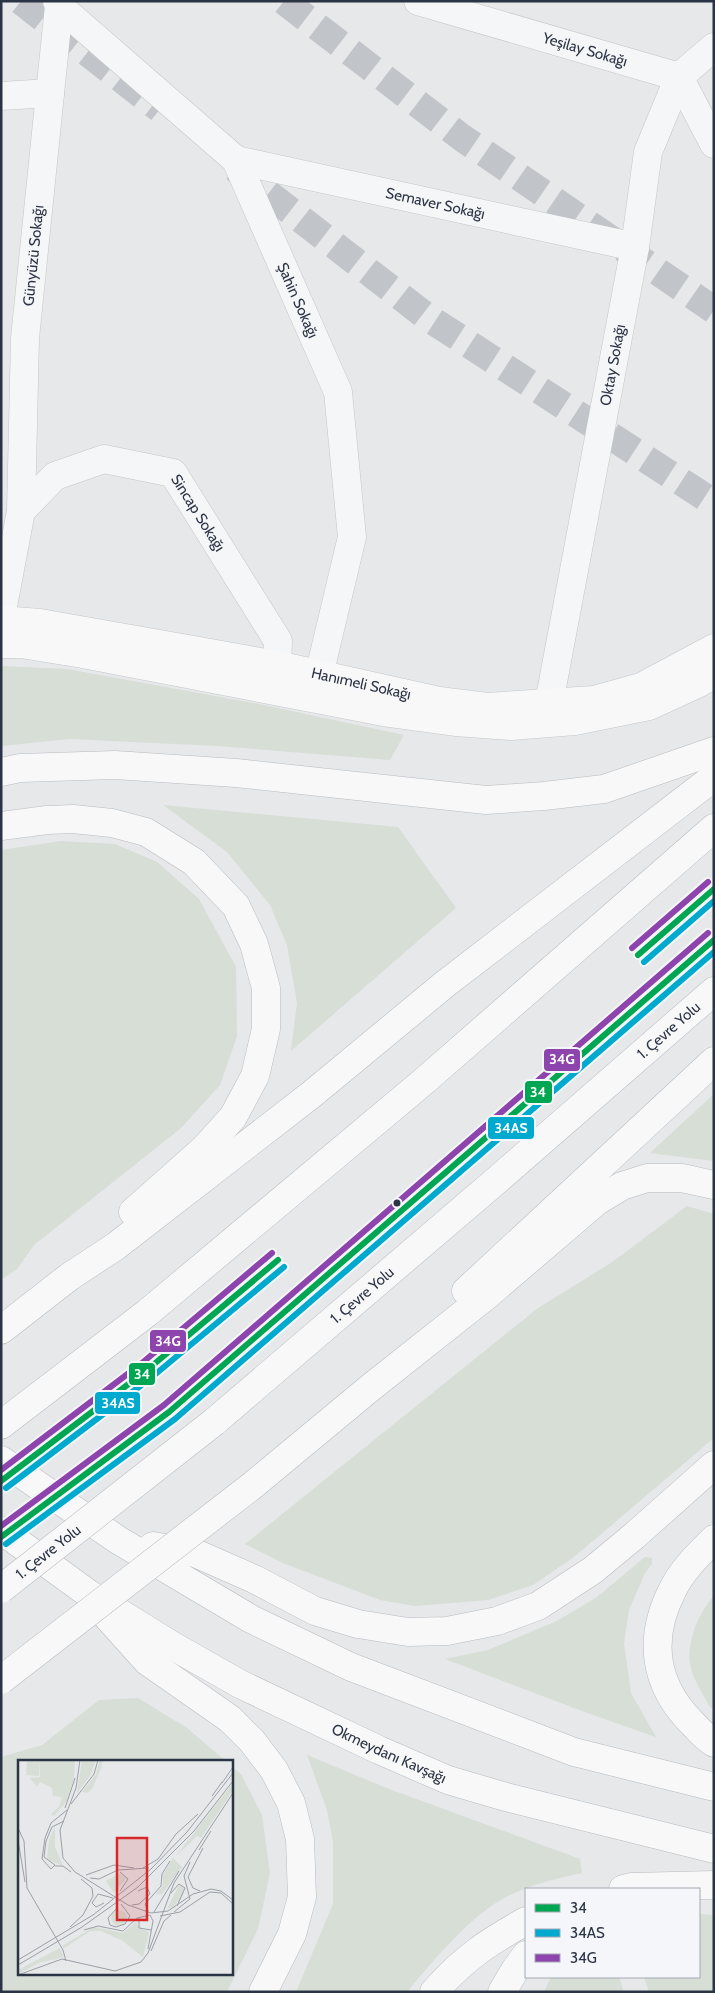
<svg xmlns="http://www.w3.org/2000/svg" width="715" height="1993" font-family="Cabin,sans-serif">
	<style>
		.green { fill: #d6ded6 }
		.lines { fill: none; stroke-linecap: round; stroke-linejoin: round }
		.primary-tunnel { stroke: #c1c4c9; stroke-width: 28; stroke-dasharray: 28 14; stroke-linecap: butt }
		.street-casing { stroke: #c4c6c8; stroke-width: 29 }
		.secondary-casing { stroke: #c4c6c8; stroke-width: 29 }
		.primary-casing { stroke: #c2c5c8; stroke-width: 29 }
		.highway-casing { stroke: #b8bbbf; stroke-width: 29 }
		.street { stroke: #f5f6f7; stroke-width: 28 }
		.secondary { stroke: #f8f8f8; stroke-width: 28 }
		.primary { stroke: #f8f8f8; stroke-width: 28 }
		.highway { stroke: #f8f8f8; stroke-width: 28 }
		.highway-bridge-casing { stroke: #b8bbbf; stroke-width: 29; stroke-linecap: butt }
		.highway-bridge { stroke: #f8f8f8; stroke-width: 28 }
		.bus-1-casing { stroke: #f4f6f9; stroke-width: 10 }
		.bus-2-casing { stroke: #f4f6f9; stroke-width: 10 }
		.bus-3-casing { stroke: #f4f6f9; stroke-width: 10 }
		.bus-1 { stroke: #00a651; stroke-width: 6 }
		.bus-2 { stroke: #00a9ce; stroke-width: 6 }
		.bus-3 { stroke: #8e44ad; stroke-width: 6 }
		.bus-dot { fill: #2b3445; stroke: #f4f6f9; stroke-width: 2 }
		.labels { text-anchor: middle; stroke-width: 4.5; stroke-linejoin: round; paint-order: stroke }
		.street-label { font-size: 15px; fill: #2b3445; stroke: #f4f6f9 }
		.inset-road { fill: none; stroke: #9ba0a8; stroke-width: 1 }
		.view { fill: #d62828; fill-opacity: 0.15; stroke: #d62828; stroke-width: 2.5 }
		.inset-edge { fill: none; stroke: #2b3445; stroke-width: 2.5 }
		.line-badge { stroke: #f4f6f9; stroke-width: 2 }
		.badge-label { font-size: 14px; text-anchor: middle; font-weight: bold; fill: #fff }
	</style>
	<rect width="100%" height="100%" fill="#e6e8ea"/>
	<g class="green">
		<polygon points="1,666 67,669 259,704 404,735 390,760 218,746 70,739 1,746"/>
		<polygon points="163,805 398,827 456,908 291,1051 297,1003 287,945 270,905 227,852"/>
		<polygon points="61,841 115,844 157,862 199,899 236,967 237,1036 220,1085 181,1128 34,1245 17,1269 1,1280 1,850"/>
		<polygon points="714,1094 714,1161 650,1153"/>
		<polygon points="687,1206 714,1214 714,1438 574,1557 533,1585 488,1600 415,1606 380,1600 283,1563 245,1544 538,1308 611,1263"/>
		<polygon points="645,1557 652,1558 652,1564 645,1573 629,1610 624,1643 631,1693 656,1737 582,1711 445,1659 488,1650 557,1621 597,1597"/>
		<path d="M714,1596v114l-4,-3c-6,-12 -16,-26 -19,-39 -6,-23 7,-55 23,-72z"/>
		<polygon points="138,1698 187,1728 227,1762 19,1762 19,1974 231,1974 231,1766 241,1774 262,1815 270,1873 258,1929 227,1992 1,1992 1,1757 42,1745 99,1700"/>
		<path d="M307,1755l82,34 191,70 2,14c-28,6 -58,13 -83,28 -31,18 -68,62 -92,91h-111l37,-88v-62l-6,-32z"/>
		<polygon points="699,1914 714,1915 714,1992 649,1992 644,1977 699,1977"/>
		<polygon points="551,1977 619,1977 624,1992 544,1992"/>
	</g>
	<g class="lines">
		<g class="primary-tunnel">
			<polyline points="21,1 160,109"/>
			<polyline points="284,1 461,137 714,310"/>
			<polyline points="235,168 427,317 714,503"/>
		</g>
		<g class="street-casing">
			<g id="street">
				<path id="s1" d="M418,1l261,76 35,67"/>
				<path id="s2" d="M59,6l177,154 102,232 14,145 -33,138"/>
				<polyline points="1,96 50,93"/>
				<path id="s3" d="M236,160l399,87"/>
				<path id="s4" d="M21,511l4,-173 34,-332 -2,-5"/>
				<path id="s5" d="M1,617l20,-106 34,-35 49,-17 69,14 105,168 -1,24"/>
				<path id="s6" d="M549,703l86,-456 13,-95 31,-75 35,-30"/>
			</g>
		</g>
		<g class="secondary-casing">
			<g id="secondary">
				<path id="s7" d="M1,620l39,3 159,28 78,14 162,36 48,6 107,-7 47,-13 73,-39"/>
				<polyline points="1,644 21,644 83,654 389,713 455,722 511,726 575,721 649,706 699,683 714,674"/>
			</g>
		</g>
		<g class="primary-casing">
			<polyline id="primary" points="502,1992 515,1970 526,1955"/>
		</g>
		<g class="highway-casing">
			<g id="highway">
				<polyline points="1,772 20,768 115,765 236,773 486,800 544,796 604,789 714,751"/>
				<polyline points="1,826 47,820 73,819 112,823 146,832 194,862 236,906 254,944 266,988 266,1029 255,1076 233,1117 205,1148 133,1212"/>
				<polyline points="466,1291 714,1061"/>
				<polyline points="1,1330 69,1277 116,1246 312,1094 445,984 714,777"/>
				<path id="s8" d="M214,1422l283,-242 217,-189"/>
				<polyline points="1,1425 147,1313 423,1082 714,828"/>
				<polyline points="1,1460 118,1540 251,1619 351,1667 574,1752 714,1787"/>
				<polyline points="253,1485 370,1388 486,1296 597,1201 622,1186 647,1178 682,1178 714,1185"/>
				<path id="s9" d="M1,1530l88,64 84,52 67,38 139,66 69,30 58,17 208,52"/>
				<path d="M714,1539c-15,15 -32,31 -41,50 -26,50 -19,97 21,136 6,6 12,13 20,18"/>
				<polyline points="153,1546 195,1553 254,1579 315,1611 358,1624 408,1632 447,1631 497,1621 538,1606 593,1570 634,1536 714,1465"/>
				<polyline points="104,1613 147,1661 230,1719 252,1741 274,1770 291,1803 300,1839 302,1897 292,1934 263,1992"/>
				<polyline points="623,1889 631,1887 714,1885"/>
				<path d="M434,1992c29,-33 54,-50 92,-71"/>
			</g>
		</g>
		<use href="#street" class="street"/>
		<use href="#secondary" class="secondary"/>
		<use href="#primary" class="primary"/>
		<use href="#highway" class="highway"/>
		<g class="highway-bridge-casing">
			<g id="highway-bridge">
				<path id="s10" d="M1,1589l213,-167"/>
				<polyline points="1,1680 253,1485"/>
			</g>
		</g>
		<use href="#highway-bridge" class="highway-bridge"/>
		<g class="bus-1-casing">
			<g id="bus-1">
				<polyline points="638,955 714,889"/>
				<polyline points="1,1481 147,1370 278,1260"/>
				<polyline points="1,1537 169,1412 714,940"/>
			</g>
		</g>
		<g class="bus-2-casing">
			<g id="bus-2">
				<polyline points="644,962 714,901"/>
				<polyline points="6,1488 152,1377 284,1267"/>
				<polyline points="6,1544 175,1419 714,952"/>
			</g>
		</g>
		<g class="bus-3-casing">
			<g id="bus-3">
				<polyline points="632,948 708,882"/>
				<polyline points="1,1470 142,1363 272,1253"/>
				<polyline points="1,1526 164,1405 708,933"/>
			</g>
		</g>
		<use href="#bus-1" class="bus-1"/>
		<use href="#bus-2" class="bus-2"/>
		<use href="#bus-3" class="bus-3"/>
	</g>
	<circle class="bus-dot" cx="397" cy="1203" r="4.5"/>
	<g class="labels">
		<g class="street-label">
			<text dy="5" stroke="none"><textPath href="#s1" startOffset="174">Yeşilay Sokağı</textPath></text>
			<text dy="5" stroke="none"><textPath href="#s3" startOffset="204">Semaver Sokağı</textPath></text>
			<text dy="5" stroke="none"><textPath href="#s4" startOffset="256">Günyüzü Sokağı</textPath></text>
			<text dy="5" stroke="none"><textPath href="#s2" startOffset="388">Şahin Sokağı</textPath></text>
			<text dy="5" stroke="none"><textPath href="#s6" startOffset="344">Oktay Sokağı</textPath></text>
			<text dy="5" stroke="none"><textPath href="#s5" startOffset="326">Sincap Sokağı</textPath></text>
			<text dy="5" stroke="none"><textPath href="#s7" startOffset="366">Hanımeli Sokağı</textPath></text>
			<text dy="5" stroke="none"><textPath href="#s8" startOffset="600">1. Çevre Yolu</textPath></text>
			<text dy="5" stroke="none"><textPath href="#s8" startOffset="195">1. Çevre Yolu</textPath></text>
			<text dy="5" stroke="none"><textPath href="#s10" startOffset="60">1. Çevre Yolu</textPath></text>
			<text dy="5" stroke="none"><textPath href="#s9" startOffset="449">Okmeydanı Kavşağı</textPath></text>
		</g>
	</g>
	<g transform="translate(18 1760)">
		<rect width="215" height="215" fill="#e6e8ea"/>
		<path d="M9,0h48l-1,18 -8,24 -12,14 -3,-2 8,-7 3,-10 -9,-1 -1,-8 -12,-6 -3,5 -7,-9 10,-1v-16l-1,15 -13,-1zM64,0h14l-6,16 -13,17zM82,0h3l-2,8 -8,19 -5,6 -6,-1 14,-18zM215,23v7l-32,48 -4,-2 -21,20zM37,67v20l8,19 -16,-7 2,-19zM155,98l9,9 -20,27h-6l7,-8v-11zM102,113l7,5 -13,15 -8,-12zM161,125l5,3 -1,7 -10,12 -6,2zM93 158a8 8 0 1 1 16 0a8 8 0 1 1-16 0ZM118,162l4,7 9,3 -6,25 -20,-16 -22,-10h-11l-26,17 -2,-2 32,-19 29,6zM42,188l4,9 -25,6 -21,11v-4z" fill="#d6ded6"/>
		<path class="inset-road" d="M62,0l-4,28 -16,42 3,28 12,14 53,33 23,8 17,-2M204,23l11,-16M194,36l10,-14M53,44l23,-30 4,-14M47,48l10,-30M46,61l-12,6 -6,14 -2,16 11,8 -4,4 -9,-10 3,-21 6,-15 16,-13M0,68l6,13 3,47 36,62 3,11M0,80l7,42M181,90l12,-19M37,106h8l8,6M125,108l15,-9 18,-25 22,-20M102,112l8,7 -8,12M68,115l28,-10 20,3M72,118l9,1 19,-9 31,-2M182,131l-7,-3 -5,-11 15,-29M153,133l8,-9 6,4 -8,18M86,143l-8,4 -4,-4 6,-9 15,4M114,145l7,-1 11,-10 -3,-7 -9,4M99,148l-9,10 2,7 6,2 9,-3 5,-8 -9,-12M130,151l-3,-7 16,-18 1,-12 8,-13M150,151l25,-17 18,-5 10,2 12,9M136,152l25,-41M156,152l16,-13 -6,-23 6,-14M142,156l20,-4 30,-20 11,1 12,11M121,158v10l12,2M52,167l13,-12 10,-19 -1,-8 -11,-9M66,170l14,-4 25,5 14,-13 13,-3M130,189l5,-28 -3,-6M133,191l13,-30 7,-6M0,200l75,-45 58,-46 36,-37 46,-59M0,205l64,-38 56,-40 56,-56 39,-50M0,215l44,-16 53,12 26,-9 7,-9 26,-70 59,-90"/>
		<path class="view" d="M99,78h30v82h-30z"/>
		<rect width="215" height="215" class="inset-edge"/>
	</g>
	<g class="line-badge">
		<rect x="543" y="1048" width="38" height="24" rx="5" fill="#8e44ad"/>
		<rect x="524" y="1080" width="29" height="24" rx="5" fill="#00a651"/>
		<rect x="487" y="1116" width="48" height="24" rx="5" fill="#00a9ce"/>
		<rect x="149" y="1329" width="38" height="24" rx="5" fill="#8e44ad"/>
		<rect x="128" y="1362" width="28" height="24" rx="5" fill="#00a651"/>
		<rect x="94" y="1391" width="47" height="24" rx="5" fill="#00a9ce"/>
	</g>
	<g class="badge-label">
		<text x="562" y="1064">34G</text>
		<text x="538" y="1097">34</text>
		<text x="511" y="1133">34AS</text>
		<text x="168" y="1346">34G</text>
		<text x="142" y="1379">34</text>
		<text x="118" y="1408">34AS</text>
	</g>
	<rect width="715" height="1993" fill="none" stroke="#2b3445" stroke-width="5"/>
	<rect x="525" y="1888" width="175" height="90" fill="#f4f6f9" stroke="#a4a8b1"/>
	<rect x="535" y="1904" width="25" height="8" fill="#00a651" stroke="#a4a8b1"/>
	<text x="570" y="1913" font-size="15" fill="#2b3445">34</text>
	<rect x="535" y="1929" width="25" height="8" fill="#00a9ce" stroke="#a4a8b1"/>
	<text x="570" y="1938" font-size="15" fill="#2b3445">34AS</text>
	<rect x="535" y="1954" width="25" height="8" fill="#8e44ad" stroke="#a4a8b1"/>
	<text x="570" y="1963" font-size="15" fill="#2b3445">34G</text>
</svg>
